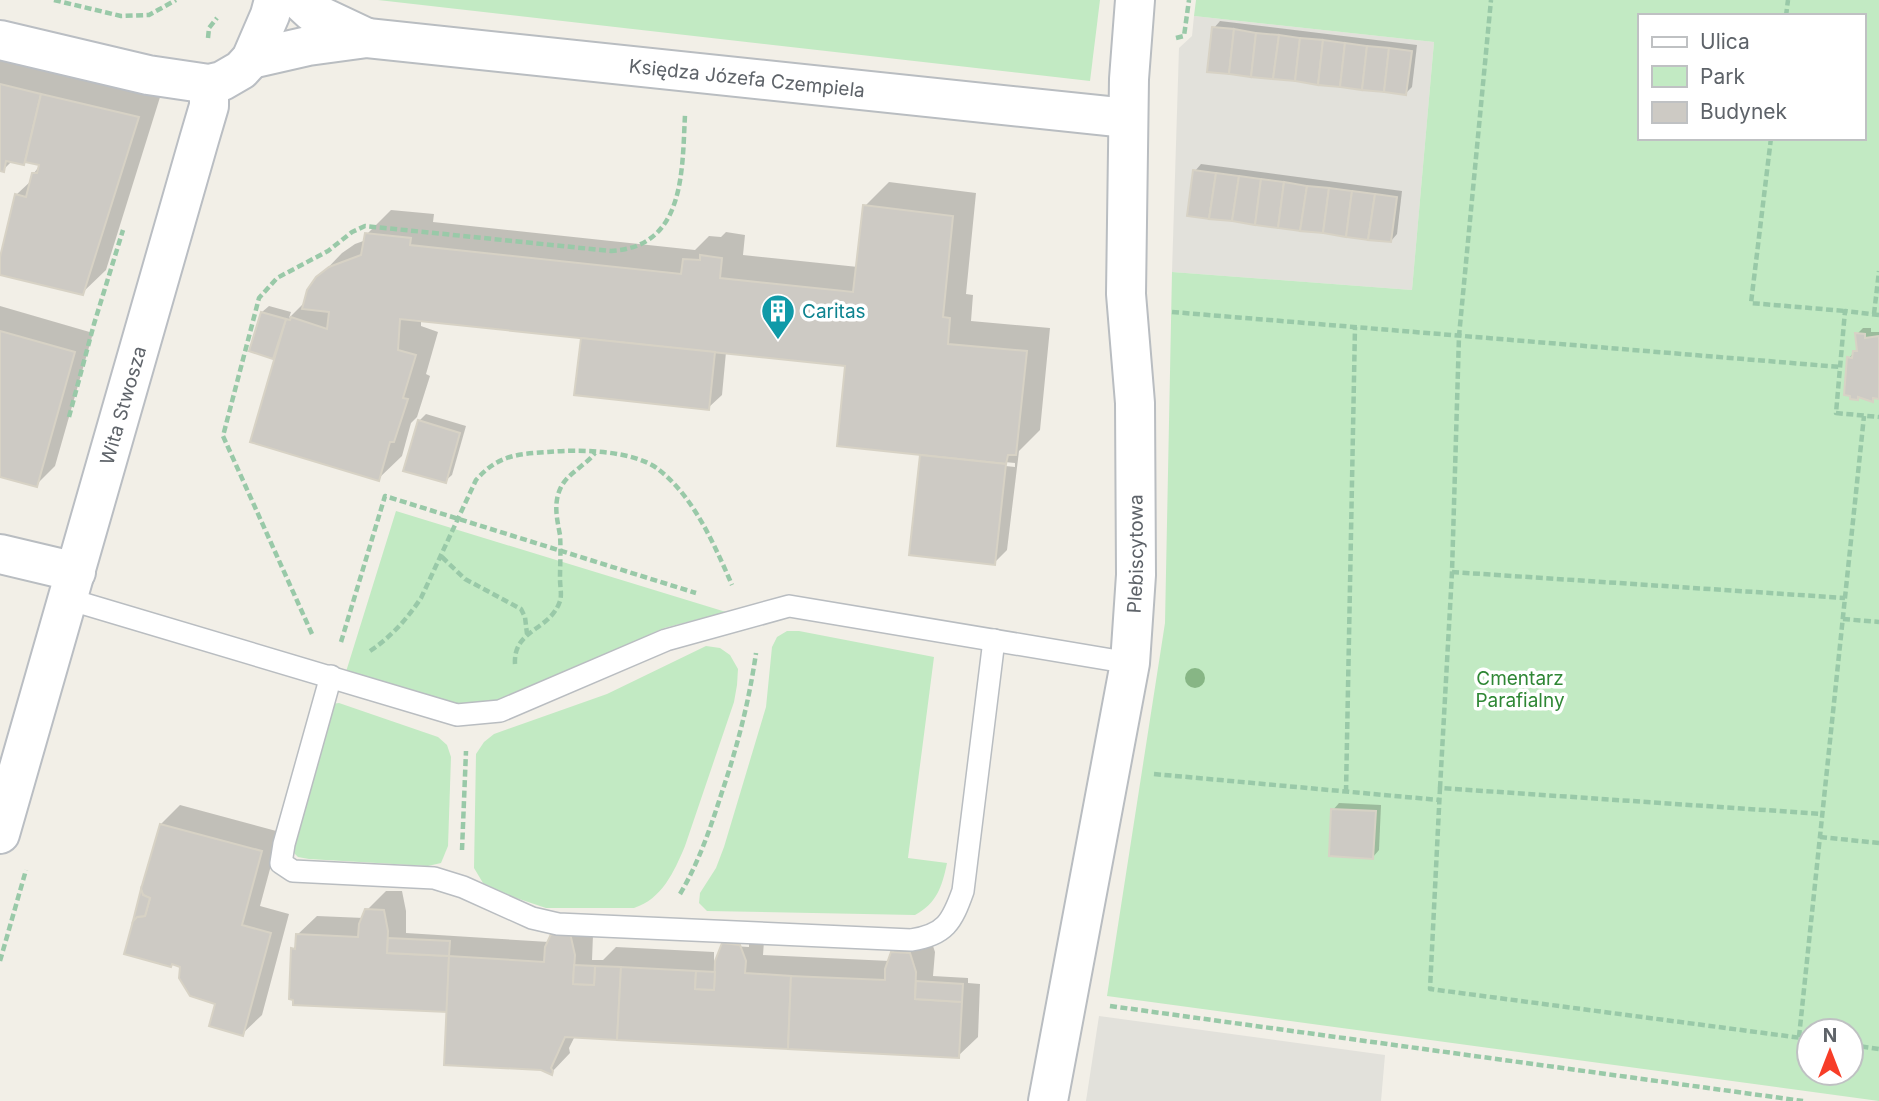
<svg xmlns="http://www.w3.org/2000/svg" width="1879" height="1101" font-family="Inter,sans-serif">
	<style>
		.industrial { fill: #e2e1db }
		.green { fill: #c2eac3; fill-rule: evenodd }
		.shadow { fill: #0003; fill-rule: evenodd }
		.building { fill: #cdcac4; stroke: #d7d2c5; stroke-width: 2 }
		.lines { fill: none; stroke-linecap: round; stroke-linejoin: round }
		.lane-casing { stroke: #b9bdc1; stroke-width: 24 }
		.street-casing { stroke: #b9bdc1; stroke-width: 42 }
		.secondary-casing { stroke: #babec3; stroke-width: 42 }
		.path { stroke: #99c9a8; stroke-width: 4.5; stroke-dasharray: 7 3.5; stroke-linecap: butt }
		.lane { stroke: #fff; stroke-width: 21 }
		.street { stroke: #fff; stroke-width: 38 }
		.secondary { stroke: #fff; stroke-width: 38 }
		.tree { fill: #87b685 }
		.labels { text-anchor: middle; stroke-width: 7; stroke-linejoin: round; paint-order: stroke }
		.street-label { font-size: 19px; fill: #5e6369; stroke: #fff }
		.culture-label { font-size: 19px; fill: #0d838f; stroke: #fff; text-anchor: start }
		.park-label { font-size: 19px; fill: #2f8735; stroke: #fff }
	</style>
	<rect width="100%" height="100%" fill="#f2efe7"/>
	<g class="industrial">
		<polygon points="1194,16 1434,42 1412,290 1172,272 1179,48 1192,36"/>
		<polygon points="1099,1016 1385,1055 1381,1101 1086,1101"/>
	</g>
	<g class="green">
		<polygon points="378,0 1100,0 1090,81"/>
		<path d="M1196,0h683v1101l-772,-105 58,-373 7,-351 240,18 22,-248 -240,-26zM1639,16h224v122h-224zM1809,1031h42v42h-42z"/>
		<polygon points="396,511 726,612 664,628 503,701 479,707 449,705 345,675"/>
		<path d="M787,631h12l135,26 -26,201 39,5c-5,24 -10,40 -32,52l-208,-4 -8,-8 1,-10 16,-25 8,-21 42,-140 6,-60 5,-10z"/>
		<path d="M706,646l14,2 10,7 8,14 -1,16 -3,17 -49,144c-11,26 -23,53 -51,62h-88l-39,-13 -24,-12 -9,-15 2,-114 8,-12 10,-8 113,-40z"/>
		<polygon points="339,703 438,737 447,745 451,757 448,846 441,863 428,866 309,859 298,857 291,850 331,704"/>
	</g>
	<g class="shadow">
		<polygon points="1220,21 1417,45 1412,87 1406,93 1214,28"/>
		<polygon points="0,55 161,94 106,270 82,293 0,273 0,265 16,195 32,180 34,173 41,164 26,160 24,163 12,161 3,170 0,169"/>
		<polygon points="1201,164 1402,191 1397,234 1391,241 1195,171"/>
		<path d="M889,182l87,11 -10,101 7,1 -2,26 79,7 -10,102 -21,21 -12,99 -13,13 -72,-107 2,-3 -77,-89 -121,-12 -4,43 -14,13 -123,-71 -164,-18v7l17,6 -12,42 4,2 -13,41 -6,6 -9,33 -24,23 -100,-127 -6,5 -10,-45 7,-6 22,6 -2,6 16,-16 13,-24 24,-25 13,-9 11,-4 1,-6 24,-24 43,4 -1,8 262,28 14,-14 12,1 5,-5 19,3 -2,20 115,12 7,-61zM931,455l84,8v4l-84,-9z"/>
		<polygon points="0,306 93,333 55,466 36,485 2,475 0,477"/>
		<polygon points="1863,328 1871,328 1871,332 1879,332 1879,397 1872,400 1860,396 1857,398 1849,358 1858,348 1857,334"/>
		<polygon points="426,414 466,426 452,475 445,481 419,421"/>
		<polygon points="1339,803 1381,805 1379,850 1373,857 1333,810"/>
		<polygon points="180,805 280,832 260,906 289,914 262,1015 242,1034 182,965 161,824"/>
		<path d="M386,891h16l4,20v22l143,9 5,-9 19,-20 16,2 4,20 -1,25h11l13,-13 98,5v15l10,-23 19,-19 21,16 -1,14 127,6 2,-8 20,-19h17l6,18 -2,24 35,2v5l12,1 -2,53 -20,19 -383,-20 -6,12 1,5 -19,20 -102,-63 -156,-61 4,-4v-10l20,-19 47,2 3,-8zM733,942l16,2v3l-16,-1z"/>
	</g>
	<g class="building">
		<polygon points="1212,27 1234,29 1229,74 1207,72"/>
		<polygon points="1234,29 1256,33 1251,77 1229,74"/>
		<polygon points="1256,33 1279,35 1273,79 1251,77"/>
		<polygon points="1279,35 1300,38 1295,81 1273,79"/>
		<polygon points="1300,38 1323,40 1318,85 1295,81"/>
		<polygon points="1323,40 1345,43 1340,87 1318,85"/>
		<polygon points="1345,43 1367,46 1362,90 1340,87"/>
		<polygon points="1367,46 1389,48 1384,92 1362,90"/>
		<polygon points="1389,48 1412,51 1406,95 1384,92"/>
		<polygon points="0,84 41,94 24,165 6,161 4,172 0,171"/>
		<polygon points="41,94 139,117 83,295 0,275 0,257 15,194 26,197 32,173 37,173 39,165 25,162"/>
		<polygon points="1193,170 1216,173 1209,219 1187,216"/>
		<polygon points="1216,173 1239,176 1232,221 1209,219"/>
		<polygon points="1239,176 1261,179 1255,225 1232,221"/>
		<polygon points="1261,179 1284,182 1278,228 1255,225"/>
		<polygon points="1284,182 1307,186 1300,231 1278,228"/>
		<polygon points="1307,186 1329,188 1323,233 1300,231"/>
		<polygon points="1329,188 1352,191 1346,237 1323,233"/>
		<polygon points="1352,191 1375,194 1368,240 1346,237"/>
		<polygon points="1375,194 1397,197 1391,242 1368,240"/>
		<polygon points="863,205 953,216 943,317 950,318 948,344 1027,351 1016,455 1008,455 1006,464 837,446 845,366 400,319 398,350 416,355 403,398 408,399 394,442 390,442 379,481 250,442 286,319 290,320 291,317 327,329 329,312 302,309 307,290 316,277 329,267 361,255 365,233 411,238 410,245 681,274 683,259 700,260 700,255 722,258 720,278 853,292"/>
		<polygon points="261,312 286,319 273,359 249,351"/>
		<polygon points="0,331 75,352 37,487 0,477"/>
		<polygon points="1855,333 1865,334 1865,338 1879,336 1879,399 1873,398 1873,402 1858,397 1858,400 1850,399 1850,396 1844,395 1847,357 1852,358 1853,351 1857,351"/>
		<polygon points="581,338 715,352 709,410 574,395"/>
		<polygon points="418,420 460,433 446,483 403,471"/>
		<polygon points="920,455 1006,464 995,565 909,555"/>
		<polygon points="1331,809 1376,811 1373,859 1329,856"/>
		<polygon points="160,824 262,851 242,925 271,933 243,1036 209,1026 215,1004 190,996 179,978 180,967 172,964 171,967 124,954 133,921 137,917 145,916 150,898 143,895 141,889"/>
		<polygon points="141,889 143,895 150,898 145,916 137,917 133,921"/>
		<polygon points="365,909 384,910 388,931 387,953 449,956 447,1012 293,1005 293,1000 289,999 291,948 295,949 296,934 358,937 359,924"/>
		<polygon points="552,932 570,933 575,955 573,984 594,985 595,966 621,967 617,1040 565,1037 551,1068 553,1071 552,1075 541,1070 444,1065 449,956 544,962 545,947"/>
		<polygon points="388,938 450,941 449,956 387,953"/>
		<polygon points="722,943 740,945 746,961 745,973 791,976 788,1049 617,1040 621,967 696,971 695,989 714,990 715,961"/>
		<polygon points="891,952 910,953 916,972 915,999 962,1002 959,1058 788,1049 791,976 885,980 885,969"/>
		<polygon points="574,965 595,966 594,985 573,984"/>
		<polygon points="696,971 715,972 714,990 695,989"/>
		<polygon points="916,981 963,984 962,1002 915,999"/>
	</g>
	<g class="lines">
		<g class="lane-casing">
			<g id="lane">
				<polyline points="68,599 457,715 500,711 666,640 789,606 1130,663"/>
				<path d="M331,676l-47,168 -3,19 12,8 141,7 29,9 69,31 26,6 353,16c34,-5 41,-18 52,-49l31,-251"/>
			</g>
		</g>
		<g class="street-casing">
			<g id="street">
				<polyline points="299,0 312,12 367,38"/>
				<path id="s1" d="M251,59l57,-13 59,-8 760,80"/>
				<polyline points="0,554 76,572"/>
				<path id="s2" d="M1048,1101l82,-438 6,-88 -1,-172 -9,-109 3,-215 6,-79"/>
			</g>
		</g>
		<g class="secondary-casing">
			<g id="secondary">
				<polyline points="0,40 148,75 209,84 222,81 241,70 251,59 270,15 274,0"/>
				<path id="s3" d="M0,834l199,-694 10,-34v-22"/>
			</g>
		</g>
		<g class="path">
			<polyline points="54,0 121,16 149,15 176,0"/>
			<polyline points="1786,16 1788,0"/>
			<polyline points="208,38 209,28 217,18"/>
			<polyline points="1176,38 1184,36 1189,0"/>
			<polyline points="1771,138 1751,303 1845,311"/>
			<polyline points="1172,312 1840,367"/>
			<polyline points="1874,314 1879,271"/>
			<polyline points="1879,315 1845,311 1836,413 1879,417"/>
			<polyline points="69,417 94,324 123,230"/>
			<polyline points="442,557 465,579 521,609 525,617 527,634"/>
			<polyline points="1452,572 1845,598"/>
			<polyline points="1843,619 1879,622"/>
			<path d="M312,634l-89,-198 36,-138 18,-20 51,-27 24,-19 13,-6 246,25c74,-4 71,-79 74,-136"/>
			<polyline points="341,642 385,496 696,593"/>
			<path d="M370,651c21,-14 37,-32 51,-53l55,-118c22,-25 41,-26 72,-28 30,-3 85,-2 110,17 36,28 56,75 74,116"/>
			<path d="M515,664c-2,-35 35,-33 45,-63 2,-6 0,-15 0,-22 0,-14 1,-29 0,-44 -3,-16 -7,-32 1,-48 7,-14 24,-21 34,-34"/>
			<polyline points="1154,774 1439,800"/>
			<polyline points="1440,788 1452,572 1459,336 1491,0"/>
			<polyline points="1346,792 1355,327"/>
			<polyline points="1820,837 1879,843"/>
			<polyline points="462,850 466,751"/>
			<path d="M680,894c19,-32 30,-65 41,-99 16,-47 28,-93 35,-142"/>
			<polyline points="0,961 26,870"/>
			<polyline points="1110,1006 1803,1101"/>
			<polyline points="1799,1037 1864,416"/>
			<polyline points="1809,1039 1430,989 1440,788 1823,814"/>
			<polyline points="1851,1045 1879,1049"/>
		</g>
		<use href="#lane" class="lane"/>
		<use href="#street" class="street"/>
		<use href="#secondary" class="secondary"/>
	</g>
	<circle class="tree" cx="1195" cy="678" r="10"/>
	<defs>
		<g id="building-pin" transform="scale(1.75)"><path d="M0 17L-7.5 6A9.5 9.5 0 1 1 7.5 6Z" fill="#0f9aa8" stroke="#fff"/><path d="M-4-6H4V6H1V3H-1V6H-4ZM-2.5-4.3h1.7v1.8h-1.7ZM.8-4.3h1.7v1.8H.8ZM-2.5-1h1.7V.8h-1.7ZM.8-1h1.7V.8H.8Z" fill="#fff"/></g>
	</defs>
	<g fill-rule="evenodd">
		<use href="#building-pin" x="778" y="311"/>
	</g>
	<g class="labels">
		<g class="street-label">
			<text dy="7" stroke="none"><textPath href="#s1" startOffset="500">Księdza Józefa Czempiela</textPath></text>
			<text dy="7" stroke="none"><textPath href="#s3" startOffset="446">Wita Stwosza</textPath></text>
			<text dy="7" stroke="none"><textPath href="#s2" startOffset="555">Plebiscytowa</textPath></text>
		</g>
		<g class="culture-label">
			<text x="802" y="318">Caritas</text>
		</g>
		<g class="park-label">
			<text x="1520" y="685">Cmentarz<tspan x="1520" dy="22">Parafialny</tspan></text>
		</g>
	</g>
	<rect x="1638" y="14" width="228" height="126" fill="#ffffff" stroke="#bfc1c3" stroke-width="2"/>
	<rect x="1652" y="37" width="35" height="10" fill="#ffffff" stroke="#bfc1c3" stroke-width="2"/>
	<text x="1700" y="49" font-size="21" fill="#5e6369">Ulica</text>
	<rect x="1652" y="66" width="35" height="21" fill="#c2eac3" stroke="#bfc1c3" stroke-width="2"/>
	<text x="1700" y="84" font-size="21" fill="#5e6369">Park</text>
	<rect x="1652" y="102" width="35" height="21" fill="#cdcac4" stroke="#bfc1c3" stroke-width="2"/>
	<text x="1700" y="119" font-size="21" fill="#5e6369">Budynek</text>
	<g transform="translate(1830 1052)"><circle r="33" fill="#ffffff" stroke="#bfc1c3" stroke-width="2"/>
	<path d="M0-5L12 26L0 18L-12 26Z" fill="#f73d28"/>
	<text y="-10" font-size="19" font-weight="bold" text-anchor="middle" fill="#5e6369">N</text>
	</g>
</svg>
